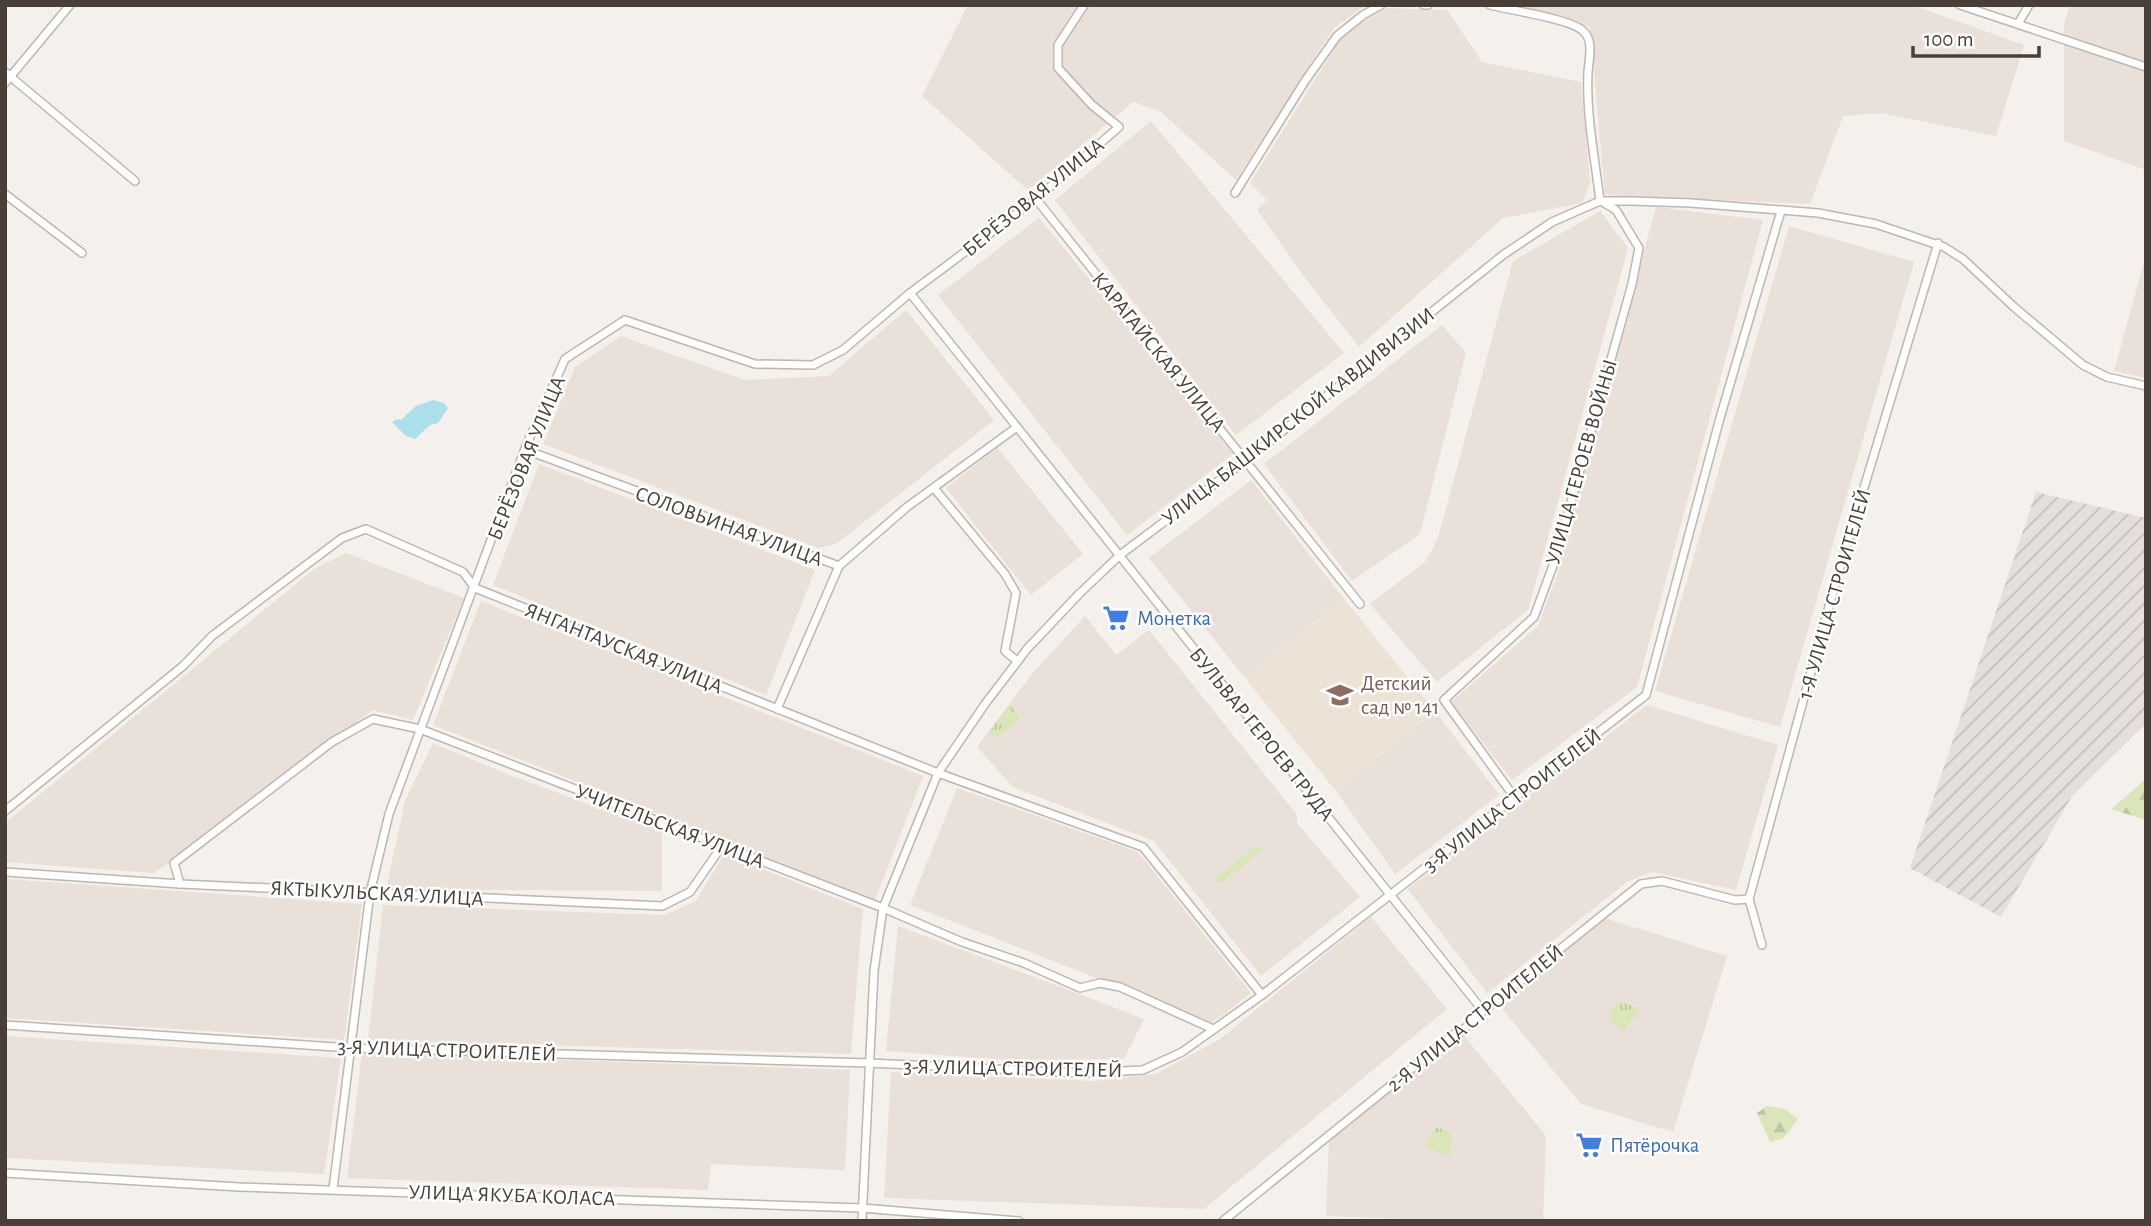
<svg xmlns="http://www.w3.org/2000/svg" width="2151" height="1226" font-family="'Alegreya Sans',sans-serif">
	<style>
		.residential { fill: #e8e0d9 }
		.industrial { fill: url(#industrial-furrows) }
		.education { fill: #ece2d6 }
		.forest { fill: url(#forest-firs) }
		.park { fill: url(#park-tufts) }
		.water { fill: #acdfec }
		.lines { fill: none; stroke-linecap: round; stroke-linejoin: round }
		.street-casing { stroke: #bfb6ae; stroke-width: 10 }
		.street { stroke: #fff; stroke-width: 7 }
		.labels { text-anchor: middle; stroke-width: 5; stroke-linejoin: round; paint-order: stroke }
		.street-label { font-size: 21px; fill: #483f39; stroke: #fff }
		.shop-label { font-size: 21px; fill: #366cbe; stroke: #fff; text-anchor: start }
		.education-label { font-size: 21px; fill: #785e54; stroke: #fff; text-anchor: start }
	</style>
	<defs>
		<pattern id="industrial-furrows" width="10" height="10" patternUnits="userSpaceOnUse" patternTransform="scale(1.75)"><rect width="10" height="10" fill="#e4dfdc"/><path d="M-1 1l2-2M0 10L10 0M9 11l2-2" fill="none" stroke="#c5c0be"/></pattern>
		<pattern id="forest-firs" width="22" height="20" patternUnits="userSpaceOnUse" patternTransform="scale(1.75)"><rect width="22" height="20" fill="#dae6b7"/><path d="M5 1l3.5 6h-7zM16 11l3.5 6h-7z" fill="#bdc69e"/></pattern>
		<pattern id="park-tufts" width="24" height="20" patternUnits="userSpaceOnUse" patternTransform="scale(1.75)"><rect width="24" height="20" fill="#dae6b7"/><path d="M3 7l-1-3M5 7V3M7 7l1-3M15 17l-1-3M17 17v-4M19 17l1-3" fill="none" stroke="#bdc69e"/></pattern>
	</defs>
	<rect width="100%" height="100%" fill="#f4f0eb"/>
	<g class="residential">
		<polygon points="968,5 1366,5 1334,28 1236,180 1161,112 1133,102 1028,190 922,96"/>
		<polygon points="1519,5 1912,5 2024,45 1996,136 1881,113 1843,116 1810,204 1605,195 1590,27"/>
		<polygon points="2070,5 2146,5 2146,170 2064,141 2064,24"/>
		<polygon points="1386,8 1447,10 1482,62 1581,82 1590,183 1582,203 1503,218 1359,347 1306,279 1257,210 1267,200 1250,183 1341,38 1362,22"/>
		<polygon points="1151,121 1344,353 1236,435 1055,200"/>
		<polygon points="1656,207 1763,220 1637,687 1512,780 1451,702 1538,626 1557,575"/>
		<polygon points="1600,211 1628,248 1528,610 1437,682 1370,604 1426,561 1438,538 1513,261"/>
		<polygon points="1039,218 1233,454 1127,535 938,295"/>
		<polygon points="1789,226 1914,262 1780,727 1655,691"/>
		<polygon points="2146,255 2146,378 2114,371"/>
		<polygon points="906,310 994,420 836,544 818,548 543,444 575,367 621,336 744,380 829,376"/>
		<polygon points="1442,325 1466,353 1420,534 1352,581 1264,464"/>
		<polygon points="997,447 1083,554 1031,595 946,488"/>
		<polygon points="539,464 815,570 766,695 493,585"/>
		<polygon points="1251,480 1344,599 1245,678 1149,558"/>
		<polygon points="346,553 464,598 413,720 373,710 173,861 153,873 5,862 5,823 314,569"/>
		<polygon points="481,601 923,776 875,900 433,725"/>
		<polygon points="1085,616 1116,655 1149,630 1297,815 1297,823 1360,897 1261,976 1154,841 1013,787 977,747 1032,674"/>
		<polygon points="1647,705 1778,745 1736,890 1652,872 1627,882 1487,993 1408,889"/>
		<polygon points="1435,711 1499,795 1395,874 1336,791"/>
		<polygon points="433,743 512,776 662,831 662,891 386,889 405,801"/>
		<polygon points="957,788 1138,852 1251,993 1212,1023 910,905"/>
		<polygon points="724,854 863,909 851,1054 368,1040 383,905 665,915 696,901"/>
		<polygon points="5,879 362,904 344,1040 5,1018"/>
		<polygon points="1371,917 1447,1009 1204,1209 884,1198 891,1072 1092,1081 1156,1074 1220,1039"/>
		<polygon points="1604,918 1727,956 1673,1132 1581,1104 1499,1005"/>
		<polygon points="898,926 1082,995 1144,1019 1124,1059 1007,1060 886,1051"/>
		<polygon points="1461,1032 1546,1136 1543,1221 1462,1221 1326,1216 1329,1141"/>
		<polygon points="5,1036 341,1058 324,1174 5,1158"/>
		<polygon points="362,1053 850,1070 845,1170 711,1164 708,1190 347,1178"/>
	</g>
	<polygon class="industrial" points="2036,492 2146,518 2146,723 2072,796 2001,917 1910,868"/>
	<polygon class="education" points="1344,599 1435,711 1336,791 1245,678"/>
	<g class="forest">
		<polygon points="2146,779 2146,820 2111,809"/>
		<polygon points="1767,1106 1785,1109 1798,1119 1784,1138 1770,1142 1757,1113"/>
	</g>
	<g class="park">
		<polygon points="1010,705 1021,718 995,739 989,732"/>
		<polygon points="1257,845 1262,850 1219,884 1215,878"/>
		<polygon points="1620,1002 1640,1008 1624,1032 1609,1021 1609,1012"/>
		<polygon points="1436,1127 1451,1132 1450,1157 1425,1147"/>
	</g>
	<polygon class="water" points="433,400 444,403 448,408 438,423 430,425 415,439 406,436 392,422 397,419 401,420 416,406"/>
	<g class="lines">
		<g class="street-casing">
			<g id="street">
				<polyline points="1424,5 1428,5"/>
				<path d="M1490,5c19,5 81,14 93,26 11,9 6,28 5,41 -2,43 7,87 12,129"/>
				<polyline points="1960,5 2146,67"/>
				<polyline points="2018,24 2029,5"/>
				<polyline points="5,72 135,181"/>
				<polyline points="5,83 70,5"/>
				<polyline points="1235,193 1305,81 1337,36 1363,15 1381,5"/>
				<polyline points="5,194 82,253"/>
				<polyline points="1036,199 1360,604"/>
				<polyline points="910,293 1483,1011"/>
				<polyline points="526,450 839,566 907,507 1017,427"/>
				<polyline points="934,488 1005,574 1016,593 1005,651 1017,661"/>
				<polyline points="777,709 839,566"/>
				<polyline points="1515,798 1444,700 1534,617 1554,563 1632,284 1639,248 1616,210 1601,201"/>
				<polyline points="5,811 183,666 212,636 342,538 366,529 463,572 475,588 938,773 1143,847 1262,995"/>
				<polyline points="5,872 180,884 662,906 690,892 722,846"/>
				<polyline points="180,884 174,863 332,742 373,719 420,729 883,908 962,942 1024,963 1080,988 1100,983 1120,987 1213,1029"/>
				<polyline points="1762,945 1749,899 1837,577 1938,243"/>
				<polyline points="5,1025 351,1048 869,1063 1082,1073 1143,1070 1182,1052 1262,995 1646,695 1720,418 1781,211"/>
				<polyline points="5,1173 239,1187 862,1208 1019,1221"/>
				<polyline points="333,1189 370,893 389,814 526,446 565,359 625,320 755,364 813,365 843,350 910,293 1036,199 1119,127 1092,105 1058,68 1058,45 1084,5"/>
				<polyline points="862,1221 874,971 883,908 938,773 985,704 1027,649 1079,594 1120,555 1245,461 1503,255 1552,222 1600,201 1631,201 1691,203 1818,213 1876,224 1944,247 1963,259 2014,307 2083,365 2107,377 2146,386"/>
				<polyline points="1223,1221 1457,1032 1461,1032 1483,1011 1641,884 1662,881 1735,900 1749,899"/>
			</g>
		</g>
		<use href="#street" class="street"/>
	</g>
	<defs>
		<g id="supermarket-bare" transform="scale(2.1)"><path d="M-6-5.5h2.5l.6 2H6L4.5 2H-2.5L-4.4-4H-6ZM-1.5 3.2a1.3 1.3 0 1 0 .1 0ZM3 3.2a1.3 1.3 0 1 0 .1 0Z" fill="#3f7fe0" stroke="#fff" stroke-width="2.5" paint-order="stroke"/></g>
		<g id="school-bare" transform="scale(2.1)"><path d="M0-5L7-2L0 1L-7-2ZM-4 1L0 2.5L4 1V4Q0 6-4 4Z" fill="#8d6e63" stroke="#fff" stroke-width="2.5" paint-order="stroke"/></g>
	</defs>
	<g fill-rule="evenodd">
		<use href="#supermarket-bare" x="1116" y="618"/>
		<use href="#school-bare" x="1340" y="695"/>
		<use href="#supermarket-bare" x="1589" y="1145"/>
	</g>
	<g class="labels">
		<g class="street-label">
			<text transform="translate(1033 197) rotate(-39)" y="7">БЕРЁЗОВАЯ УЛИЦА</text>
			<text transform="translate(1159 352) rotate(51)" y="7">КАРАГАЙСКАЯ УЛИЦА</text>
			<text transform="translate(1298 416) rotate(-38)" y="7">УЛИЦА БАШКИРСКОЙ КАВДИВИЗИИ</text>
			<text transform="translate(526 458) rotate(-68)" y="7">БЕРЁЗОВАЯ УЛИЦА</text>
			<text transform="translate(1581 462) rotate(-74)" y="7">УЛИЦА ГЕРОЕВ ВОЙНЫ</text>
			<text transform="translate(729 526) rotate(20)" y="7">СОЛОВЬИНАЯ УЛИЦА</text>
			<text transform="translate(1834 594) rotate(-74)" y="7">1-Я УЛИЦА СТРОИТЕЛЕЙ</text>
			<text transform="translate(624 648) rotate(22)" y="7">ЯНГАНТАУСКАЯ УЛИЦА</text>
			<text transform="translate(1262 734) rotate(51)" y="7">БУЛЬВАР ГЕРОЕВ ТРУДА</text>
			<text transform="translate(1512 800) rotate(-38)" y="7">3-Я УЛИЦА СТРОИТЕЛЕЙ</text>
			<text transform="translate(670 826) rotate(21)" y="7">УЧИТЕЛЬСКАЯ УЛИЦА</text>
			<text transform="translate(377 893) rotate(3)" y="7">ЯКТЫКУЛЬСКАЯ УЛИЦА</text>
			<text transform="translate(1475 1018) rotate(-39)" y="7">2-Я УЛИЦА СТРОИТЕЛЕЙ</text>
			<text transform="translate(447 1050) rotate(2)" y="7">3-Я УЛИЦА СТРОИТЕЛЕЙ</text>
			<text transform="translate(1013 1068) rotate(1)" y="7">3-Я УЛИЦА СТРОИТЕЛЕЙ</text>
			<text transform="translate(512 1195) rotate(2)" y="7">УЛИЦА ЯКУБА КОЛАСА</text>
		</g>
		<g class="shop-label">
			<text x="1137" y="625">Монетка</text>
			<text x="1610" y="1152">Пятёрочка</text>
		</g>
		<g class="education-label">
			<text x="1361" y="690">Детский<tspan x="1361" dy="24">сад № 141</tspan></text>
		</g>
	</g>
	<rect width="2151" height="1226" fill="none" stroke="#483f39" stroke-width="14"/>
	<path d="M1913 46v10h126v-10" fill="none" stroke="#483f39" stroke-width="3.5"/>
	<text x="1924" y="46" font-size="21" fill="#483f39" stroke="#ffffff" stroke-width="5" paint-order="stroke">100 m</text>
</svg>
